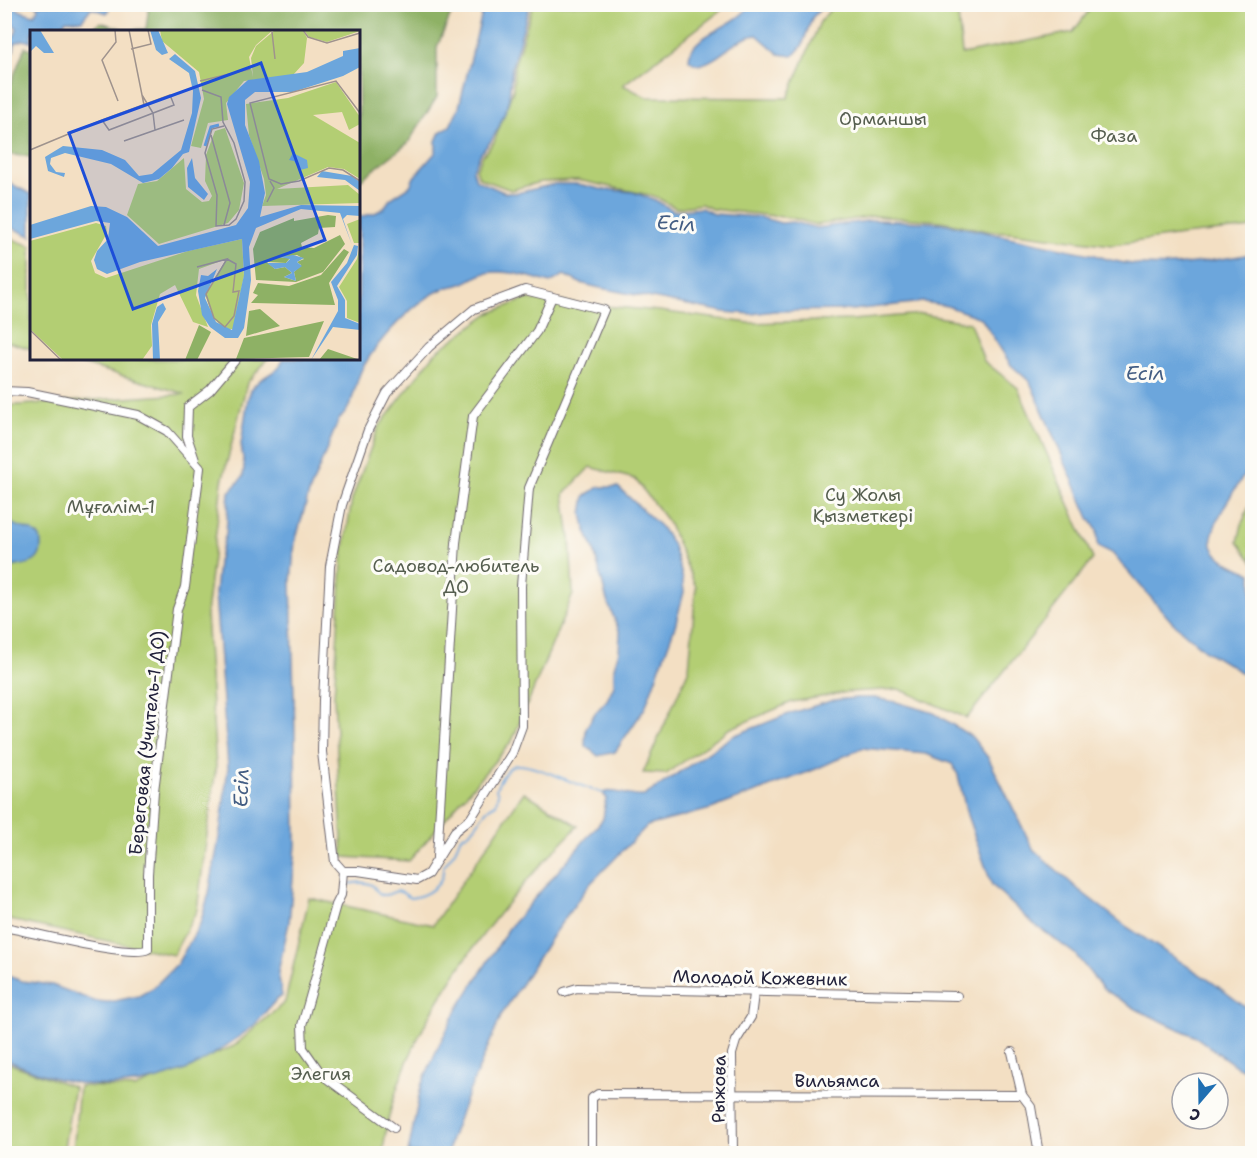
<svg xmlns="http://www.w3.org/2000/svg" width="1257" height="1158" font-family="'Shantell Sans',sans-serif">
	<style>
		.green { fill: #b3ce73; stroke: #6a7857; stroke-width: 1.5 }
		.forest { fill: #8eb165; stroke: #586a50; stroke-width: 1.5 }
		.water { fill: #6ca6dc; stroke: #47648c; stroke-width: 1.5 }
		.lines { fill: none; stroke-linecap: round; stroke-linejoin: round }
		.stream { stroke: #6ca6dc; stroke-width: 2 }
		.minor-casing { stroke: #6b646b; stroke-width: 10 }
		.minor { stroke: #fff; stroke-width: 8 }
		.labels { text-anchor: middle; stroke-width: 6; stroke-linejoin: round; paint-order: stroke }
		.park-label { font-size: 18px; fill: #555e4f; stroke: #fdfcf7 }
		.street-label { font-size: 18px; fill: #22223b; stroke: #fdfcf7 }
		.water-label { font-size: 20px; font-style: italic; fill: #435d83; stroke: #fdfcf7 }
		.inset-river { fill: none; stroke: #6ca6dc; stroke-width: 3 }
		.inset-road { fill: none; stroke: #9f938d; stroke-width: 1.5 }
		.view { fill: #1d4ed8; fill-opacity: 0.15; stroke: #1d4ed8; stroke-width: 3 }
		.inset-edge { fill: none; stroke: #22223b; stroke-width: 3 }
	</style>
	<rect width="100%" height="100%" fill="#fdfcf7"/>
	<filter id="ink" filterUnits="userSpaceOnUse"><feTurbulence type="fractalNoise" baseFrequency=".0167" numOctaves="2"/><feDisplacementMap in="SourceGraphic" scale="12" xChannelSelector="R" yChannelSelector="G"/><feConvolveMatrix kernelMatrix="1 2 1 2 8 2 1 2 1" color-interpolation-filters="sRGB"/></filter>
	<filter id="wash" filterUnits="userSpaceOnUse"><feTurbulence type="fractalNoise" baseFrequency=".008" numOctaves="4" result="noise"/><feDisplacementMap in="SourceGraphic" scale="24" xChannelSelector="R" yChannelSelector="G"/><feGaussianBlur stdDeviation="1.35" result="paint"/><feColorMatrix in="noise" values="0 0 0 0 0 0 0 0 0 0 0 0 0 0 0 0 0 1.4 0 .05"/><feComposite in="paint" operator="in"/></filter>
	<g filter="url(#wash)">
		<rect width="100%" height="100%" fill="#f3dfc3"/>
		<g class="green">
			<polygon points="533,5 728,5 623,85 646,97 788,98 820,22 834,5 957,5 962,54 1073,32 1093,5 1252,5 1252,228 1182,235 1112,245 1009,232 988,231 941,221 874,216 817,225 792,218 712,209 701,204 676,208 654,196 578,180 541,182 511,190 479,178 476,169 483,155 494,142 513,90 514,66"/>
			<polygon points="4,236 31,246 31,349 5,341"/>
			<polygon points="526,299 659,311 749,323 852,320 922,314 970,323 984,361 1018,388 1093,559 967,718 899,689 849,692 792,702 729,729 666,774 643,773 689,669 696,587 668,522 635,479 590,467 564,494 570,539 573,594 512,741 409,861 343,857 334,697 342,561 352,499 378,428 435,353 488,314"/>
			<polygon points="65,359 268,359 247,383 222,482 206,614 216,767 197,910 173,955 5,919 4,406 185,394"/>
			<polygon points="1252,498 1252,561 1238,542 1242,524"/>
			<path d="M524,792l54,34c-81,81 -185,210 -195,327l-310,1 6,-68 56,2 99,-42 51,-44 24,-104 124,27z"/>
			<polygon points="5,1062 74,1087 63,1153 5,1154"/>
		</g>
		<g class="forest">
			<polygon points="149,5 455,5 437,47 437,97 408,143 359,181 358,32 74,31 92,29 100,22 127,30 146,29"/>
			<polygon points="25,47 31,49 31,157 5,154 5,81 11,83"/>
		</g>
		<g class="water">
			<polygon points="70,4 73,6 110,4 110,6 107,13 91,8 82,20 66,20 61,26 52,25 45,31 32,32 31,42 23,40 15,43 14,51 5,51 5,39 15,35 17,28 5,16 5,5 13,5 21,11 34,15 38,8 36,5"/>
			<path d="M484,5h46l-18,61 -3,32 -4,14 -6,15 -8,14 -10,12 -8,17 3,10 30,13h11l38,-9h23l22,5 33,3 22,8 19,11 27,-3 13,6 45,3 22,6 12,-1 24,6 57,-8 68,3 153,32c51,20 105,7 157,-1v211c-10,13 -48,66 -39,83 7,14 27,20 39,26v103l-8,-3 -40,-24 -32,-28 -60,-69 -14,-7 -1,-16 -8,-12 -59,-136 -19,-17 -30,-47 -34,-12 -24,-4 -71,8 -78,1 -22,3 -28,-2 -124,-24 -20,-5 -16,-8 -14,8c-20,-6 -42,-14 -64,-10 -9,2 -16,8 -25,11 -4,2 -9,2 -13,3 -32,11 -70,53 -86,82 -8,15 -8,39 -23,50l-30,74 -14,49 -4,39 4,154 1,110 -7,78 -11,49 4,24c-14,8 -19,23 -31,32 -18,13 -38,28 -57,38 -8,5 -18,7 -26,10 -57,19 -110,8 -163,-17v-84l17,6 30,4 42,16 15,1 30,-6 14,-8 24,-24 23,-40 9,-31 11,-61 8,-65 -13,-173 3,-32 8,-29 3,-41 14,-15 1,-11 -3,-22 7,-46 4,-10 8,-8 19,-12 4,-9 75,-1 1,-141 16,-4 9,-5 6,-9 20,-13 4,-9 22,-25v-11l4,-9 10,-6 9,-19z"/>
			<path d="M743,5h81l-12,13 -10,28 -9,10 -14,-2 -22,-19c-24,3 -36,25 -55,29 -5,2 -9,-1 -13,-4 0,-25 43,-32 57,-50z"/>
			<polygon points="5,181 31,194 31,236 5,225"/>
			<path d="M5,463c4,20 0,42 7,61l20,7 8,6c6,30 -15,27 -35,31z"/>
			<polygon points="599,487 618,487 660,526 672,543 682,575 684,592 675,626 645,708 615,752 598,756 585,745 586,728 595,713 607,700 614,685 614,667 619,651 620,633 607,601 594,550 586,531 582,514 585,496"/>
			<path d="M856,698h18l22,4 38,11 38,24 17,22 44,90 46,41 48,37 85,55 40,30v62l-16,-8 -40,-29 -58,-27 -35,-21 -28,-35 -44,-32 -39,-37 -25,-70 -9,-40 -6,-11 -26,-10 -64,-6 -46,21 -105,40 -64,17 -58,59 -35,48 -52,81 -37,87 -15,41 -2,11h-40l13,-67 17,-39 20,-39 51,-80 94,-109 3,-21 -3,-5c12,-5 27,5 41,3l89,-60 58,-23 43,-13z"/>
		</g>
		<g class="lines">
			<path class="stream" d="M347,884c8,-1 18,-3 25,1 4,3 5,9 11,10 12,1 9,-11 27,3 17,-2 35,-13 33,-31l12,-16 5,-13c22,-10 19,-27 36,-34l2,-10 -2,-5c4,-9 10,-23 21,-24 16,-2 65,23 86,28"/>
		</g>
	</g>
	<g filter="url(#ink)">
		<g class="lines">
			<g class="minor-casing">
				<g id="minor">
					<path d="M4,391l23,1 111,23 29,16 33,37 -15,119 -8,22 -23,182 -6,83v75c-17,10 -119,-18 -144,-22"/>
					<polyline points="195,460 187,436 188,407 210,390 237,358"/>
					<polyline points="437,857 456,543 473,416 537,331 552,297"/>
					<polyline points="343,871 358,871 417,880 428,874 455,831 471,818 512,753 522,726 521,586 529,488 604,310 525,290 474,309 429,347 387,393 368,430 342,505 330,566 323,700 322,752 335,862 343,871 341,895 336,905 302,1025 303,1048 322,1075 394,1128"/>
					<polyline points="564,992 577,988 957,996"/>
					<polyline points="1012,1052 1022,1095"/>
					<polyline points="592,1154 592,1098 598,1094 1022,1095 1031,1107 1039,1154"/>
					<polyline points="733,1154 732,1054 736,1041 751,1017 754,994"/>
					<polyline points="1202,1154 1252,1151"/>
				</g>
			</g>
			<use href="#minor" class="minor"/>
		</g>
	</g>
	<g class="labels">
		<g class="park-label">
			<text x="883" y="125">Орманшы</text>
			<text x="1114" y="142">Фаза</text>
			<text x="863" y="501">Су Жолы<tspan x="863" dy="21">Қызметкері</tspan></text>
			<text x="111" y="513">Мұғалім-1</text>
			<text x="456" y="572">Садовод-любитель<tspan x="456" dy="21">ДО</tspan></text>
			<text x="321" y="1080">Элегия</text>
		</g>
		<g class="street-label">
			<text transform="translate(147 743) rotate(-84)" y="6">Береговая (Учитель-1 ДО)</text>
			<text transform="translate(760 978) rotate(1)" y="6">Молодой Кожевник</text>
			<text x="837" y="1087">Вильямса</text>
			<text transform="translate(719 1089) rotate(-89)" y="6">Рыжова</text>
		</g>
		<g class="water-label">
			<text transform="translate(676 223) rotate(4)" y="7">Есіл</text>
			<text x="1145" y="380">Есіл</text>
			<text transform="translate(241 788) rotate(-88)" y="7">Есіл</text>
		</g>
	</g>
	<g transform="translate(30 30)">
		<rect width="330" height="330" fill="#f3dfc3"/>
		<path d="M130,0h113l-17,15 -7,12 4,20 -2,-19 5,-12 19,-16h28l4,8 -3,25 -11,12 -49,6 -18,22 2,17 -20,3 -7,25 -10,-2 13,-47 -5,-27 -37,-31zM274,0h56v1l-33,11 -18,-5zM306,52l24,35v7l-11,6 -7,-18 -29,3 47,28v36l-16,-10 -16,-2 -51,22 71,-4 12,10v8l-98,3 4,-11 -2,-16 -15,-44 -3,-31 42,-6zM195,98l19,55 -5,27 -11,13 -69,21 -32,-29 11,-31 19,-3 27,-23 2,31 16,13 7,-1 3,-5 -7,-15 1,-26 9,-24zM330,189v24h-6l-7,-19zM66,193l10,3 1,7 -16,28 4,12 11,5 82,-27 54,-12 2,37 -11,53h-8l-12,-11 -8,-24 20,-33h-4l-22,8 -3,26 12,32 -15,-5 -18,-37 -15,9 -9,31 1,21 -10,14h-79l-33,-31v-88zM330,215v78l-13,-5v-17l-8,-14 18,-28z" fill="#b3ce73"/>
		<path d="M298,185l8,1 -1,11 -16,1 -1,6 -17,9 1,4 12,1 26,-13 5,9 -22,28 -27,10 -40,-2 -3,-31 7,-17 34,-14v3zM267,225l7,4 -7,3 4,3 -7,7 2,9 -12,-4 8,-4 -7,-6 -10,2 -8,-7 19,1 4,-5h-10zM314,219l5,3 -20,31 6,22 -84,-2 7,-8 -5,-2 5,-10 31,3 32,-11zM230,279l20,17 -34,10 3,-25zM294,291l-15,36 -73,2 8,-21zM169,295l12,7 -14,28h-12zM298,319l32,11h-41z" fill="#8eb165" fill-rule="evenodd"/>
		<path d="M0,0h10l14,23h-10l-8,-7 -6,6zM120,0h8l10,23 -6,2 -6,-5zM330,18v19l-17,9 -50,16h-38l-10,8v25l14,36 6,32 -5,24 41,-12 59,1v10l-13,-1 -4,4 9,26 -12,-32 -39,-4 -45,19 -7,19 2,33 -7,48 -6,10h-13l-15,-11 -8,-12 -4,-24 3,-16 7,1 9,-7 -12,29 11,24 16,8 12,-55 -2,-36 -102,23 -33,12 -10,-5 -3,-9 3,-9 11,-12 2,-16 -14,-2 -66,18v-14l61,-19 15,1 21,10 31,29 78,-21 12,-17 2,-26 -23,-78 2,-7 19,-17 59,-8 36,-16v-5zM145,24l20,17 6,27 -12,54 -6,2 -11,14 -13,11 -16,4 -32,-19 -46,-11 -14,5 -1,6 6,8 9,1 -1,4 -16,-6 -3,-14 18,-11 39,4 23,10 14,16 13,-2 29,-24 11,-37 1,-22 -4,-18 -20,-14zM263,123l14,7 1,8 -8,2 -6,-9 -5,-1zM162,128l3,20 13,16 -4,6 -16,-13 -1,-19zM292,141l30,5 8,6v9l-15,-11 -28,-3zM324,215l4,1 -1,9 -20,31 8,14v18l15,6v6l-27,-3 -22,33 27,-49v-11l-7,-18 16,-19zM263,225l11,3 -7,4 5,4 -8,6 2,9 -12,-4 8,-4 -7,-6 -10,2 -8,-6h19l4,-4 -11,-2zM133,273l3,6 -8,13 2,38h-7l-1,-36 5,-17z" fill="#6ca6dc"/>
		<path class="inset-river" d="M175,116l6,-19 8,-2"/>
		<path class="inset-road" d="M85,0l1,12 -14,18 16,41M99,0l15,75M273,0l5,7 19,6 33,-10M242,2l3,27M101,19l20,-5 -3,-14M170,51l50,-12M172,60l19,7 2,25 11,21 11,39 -1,19 -8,18 -7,6 -13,1 1,-31 -12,-42 7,-24 12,-3M112,65l11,18 2,17M330,83l-24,-32 -86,22 19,76 12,5 18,-3 30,-13 14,2 17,11M181,105l19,68 -6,22M94,111l60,-21M0,120l72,-30 68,-25 4,10 -65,25 -7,-10M237,172l7,-14 -4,-7M167,237l30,-8 -21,35 8,24 11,9 9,-11 5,-25 -6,1 3,-28 -9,-5M0,300l31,30"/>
		<path class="view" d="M231,33l64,177 -192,69 -64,-176z"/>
		<rect width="330" height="330" class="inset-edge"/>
	</g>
	<rect width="1257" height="1158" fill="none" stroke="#fdfcf7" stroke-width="24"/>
	<g transform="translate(1200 1101) rotate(200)"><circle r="28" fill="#fdfcf7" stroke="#a5a5ac" stroke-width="1.5"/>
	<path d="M0-4.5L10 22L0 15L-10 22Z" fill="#1f6fb2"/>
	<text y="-9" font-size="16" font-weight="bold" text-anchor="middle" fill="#22223b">С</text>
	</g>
</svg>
